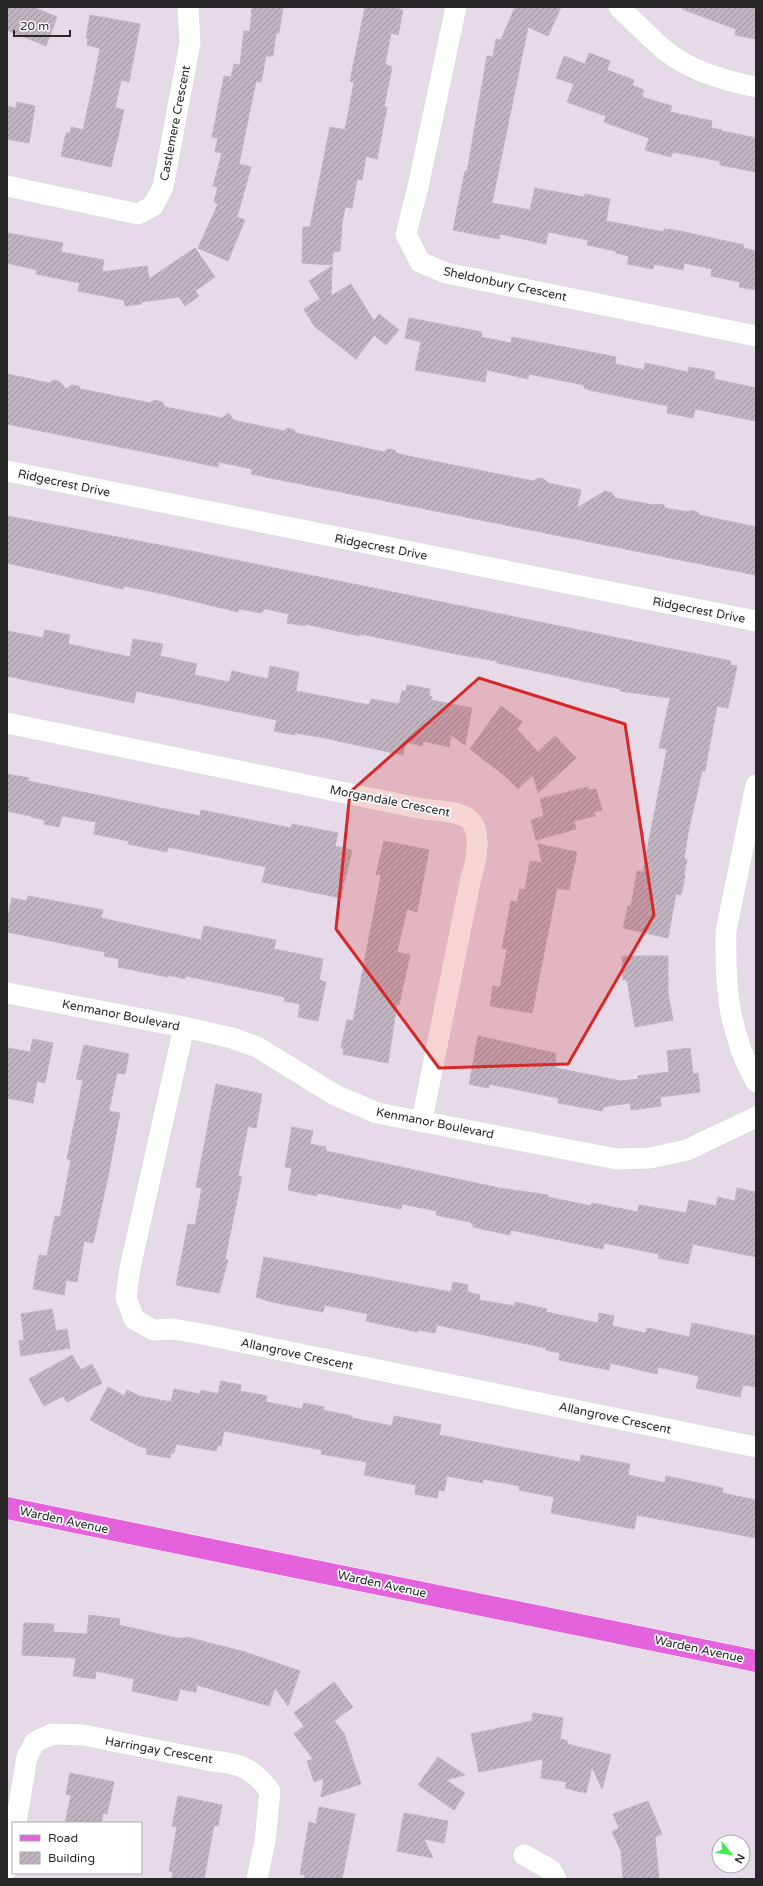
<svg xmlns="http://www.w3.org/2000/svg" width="763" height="1886" font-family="'Varela Round',sans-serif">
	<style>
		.building { fill: url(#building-hatch); stroke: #c2b3c3 }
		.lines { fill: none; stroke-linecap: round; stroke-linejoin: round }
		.minor-casing { stroke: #cfdfd0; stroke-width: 22 }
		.major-casing { stroke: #fff; stroke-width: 23 }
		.minor { stroke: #fff; stroke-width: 21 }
		.major { stroke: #e462db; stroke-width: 22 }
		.marked { fill: #d62828; fill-opacity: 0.2; stroke: #d62828; stroke-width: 3; stroke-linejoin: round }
		.labels { text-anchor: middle; stroke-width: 3.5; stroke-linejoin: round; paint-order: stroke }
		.street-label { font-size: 12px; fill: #272727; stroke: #fff }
	</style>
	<defs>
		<pattern id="building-hatch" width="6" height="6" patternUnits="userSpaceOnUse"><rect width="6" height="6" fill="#c0b5c1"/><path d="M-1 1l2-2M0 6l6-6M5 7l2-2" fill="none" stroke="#9c939d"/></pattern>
	</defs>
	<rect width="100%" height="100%" fill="#e6d9e8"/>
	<g class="building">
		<polygon points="7,7 33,7 57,17 46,46 7,30"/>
		<polygon points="252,7 283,7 279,33 276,33 273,56 266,56 261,82 256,81 239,164 251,167 237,217 245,220 228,261 198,248 218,204 214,202 218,187 213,186 222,153 215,152 218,138 212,137 224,76 231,77 234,64 240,65 244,31 250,32"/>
		<polygon points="365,7 391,7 403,10 398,35 391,33 385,64 392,67 384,107 387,107 377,159 366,156 362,180 357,179 352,208 345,207 342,224 340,251 333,252 332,265 302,263 303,227 310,227 330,127 345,130 354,82 350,81"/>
		<polygon points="515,7 561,7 548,36 528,27 492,203 530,210 535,188 584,197 585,194 610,199 606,221 664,232 664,229 675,230 744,245 743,248 756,251 756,290 739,287 740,282 711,276 712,269 684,263 683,270 654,264 653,269 627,264 629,256 616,253 616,251 587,245 588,240 548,232 546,244 500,234 499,239 453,230 465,171 467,172 487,56 493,57 496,39 501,40"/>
		<polygon points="682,7 756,7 756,39 735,35 736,29 682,9"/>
		<polygon points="90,15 140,24 129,82 121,80 115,108 124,110 111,167 61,156 66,133 70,133 71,127 83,130 93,85 100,48 87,45 88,39 86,38"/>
		<polygon points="589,53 610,61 607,70 634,80 632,85 644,90 642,97 672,106 670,112 712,121 711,128 722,130 722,131 756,138 756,172 720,165 720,161 673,152 671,157 645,150 649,138 604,122 606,116 567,102 574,84 556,78 564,56 585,64"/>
		<polygon points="17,102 35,106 29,143 7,139 7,106 16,108"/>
		<polygon points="7,233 63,243 61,252 104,260 102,272 147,266 149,279 195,248 215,277 195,291 199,296 185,306 179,297 141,302 141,304 125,306 124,300 78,291 80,283 36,274 37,270 7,263"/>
		<polygon points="332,266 331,296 351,284 374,321 379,314 399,330 386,345 374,335 356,359 314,326 304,309 320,299 309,281"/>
		<polygon points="409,318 482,332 481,337 511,343 512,337 616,357 615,364 644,370 645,363 688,372 689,367 715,372 714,379 756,388 756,421 695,409 693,418 667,413 668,406 594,391 584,388 584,385 529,374 528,379 487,370 485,382 415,370 421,342 405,338"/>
		<polygon points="7,374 49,383 54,380 60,382 66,389 72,385 79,386 80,389 150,403 154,400 162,402 165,407 222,418 229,413 233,420 284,431 287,428 294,430 296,433 384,452 388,449 395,450 396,453 413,457 533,481 538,478 544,479 548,483 581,490 577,508 605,491 612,493 615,498 654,505 657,504 664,505 665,508 688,512 691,510 697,512 699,515 756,527 756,575 251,474 252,469 219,462 218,467 7,424"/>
		<polygon points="7,516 196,552 731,661 730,665 737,666 728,708 717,706 705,771 702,771 688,833 684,859 687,859 684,875 685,876 681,895 676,894 668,938 623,928 628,906 631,906 637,871 643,872 652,825 667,749 659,748 670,698 620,691 620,689 531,670 497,663 497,661 456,654 366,635 360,634 360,636 305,624 305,626 287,623 289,614 265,609 261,613 245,610 239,609 238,612 164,594 124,586 123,589 7,563"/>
		<polygon points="45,630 70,635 68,644 130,657 133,639 163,644 160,656 197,664 194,675 229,682 232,671 268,679 270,666 299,672 296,691 369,705 371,699 399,704 402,691 406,691 407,685 430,689 429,696 432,697 431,700 472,708 465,745 451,735 449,747 423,741 422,746 406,742 403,755 320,737 295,733 295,735 274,731 277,720 136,691 134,703 7,676 7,631 43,638"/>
		<polygon points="501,706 522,722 517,729 538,752 555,736 576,758 538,793 533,775 518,789 505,776 470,749"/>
		<polygon points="7,774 29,778 28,781 200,816 201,810 291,828 292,824 338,833 335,846 352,850 341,898 262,882 266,867 168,847 167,852 128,844 129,841 94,834 96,822 62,816 59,827 44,824 45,820 31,817 31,816 7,811"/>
		<polygon points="588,787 589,790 596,789 602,810 594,812 595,816 574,821 576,829 536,840 531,820 544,816 540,799"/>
		<polygon points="384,841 429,850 417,912 407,909 397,952 410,955 399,1005 397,1004 388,1063 343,1054 344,1049 341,1048 347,1020 353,1021 381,875 376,874"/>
		<polygon points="538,844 577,852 569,890 557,888 532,1013 490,1006 493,986 500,987 507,949 502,948 511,901 517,902 520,889 525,890 530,861 542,863"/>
		<polygon points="28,896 103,910 101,918 201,940 204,926 276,940 274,949 323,959 319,980 326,982 318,1021 298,1017 300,1004 284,1001 285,997 186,976 185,979 168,975 168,977 118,967 119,959 104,956 105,952 7,932 7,922 12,898 27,901"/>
		<polygon points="622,956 668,956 668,994 673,1020 635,1027 627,980 623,980"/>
		<polygon points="478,1036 555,1053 556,1068 621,1081 638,1079 638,1076 669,1072 667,1051 690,1048 693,1074 698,1073 700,1092 660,1097 661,1106 631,1110 630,1103 603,1107 602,1111 558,1103 558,1098 489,1084 489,1088 469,1084"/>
		<polygon points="33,1039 53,1043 45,1083 37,1081 33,1103 7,1098 7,1048 30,1052"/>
		<polygon points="84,1045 129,1054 125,1074 117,1073 109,1111 120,1113 108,1177 93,1243 84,1241 77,1282 66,1280 64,1295 33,1289 39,1255 47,1256 55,1216 60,1217 71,1160 67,1159 83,1080 76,1079"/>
		<polygon points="216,1084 262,1094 256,1128 248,1126 238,1176 242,1176 225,1259 228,1260 219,1293 176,1285 188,1224 195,1225 202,1188 196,1187"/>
		<polygon points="292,1127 313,1131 310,1144 326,1147 326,1151 499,1188 548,1195 548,1197 591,1206 592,1203 638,1212 639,1205 686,1213 689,1200 716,1206 718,1197 735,1201 737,1188 756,1192 756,1257 693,1244 688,1264 658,1258 659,1254 604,1243 603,1249 511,1230 510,1235 473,1227 473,1224 470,1222 436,1215 437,1211 402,1204 401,1209 317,1193 317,1196 288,1190 292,1168 285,1167"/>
		<polygon points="264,1257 451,1292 453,1282 468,1285 467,1292 480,1295 479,1300 514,1306 515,1302 547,1309 546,1312 598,1323 599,1313 614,1316 612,1326 646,1333 647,1328 689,1337 692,1323 756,1336 756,1387 743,1385 740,1397 696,1388 699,1376 658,1367 657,1374 610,1363 609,1370 559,1360 560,1353 546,1350 546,1348 437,1325 435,1333 418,1330 418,1332 366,1321 368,1314 325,1305 323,1312 272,1302 256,1297"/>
		<polygon points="52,1309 56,1331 67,1329 70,1348 21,1356 19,1341 24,1340 21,1314"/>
		<polygon points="72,1355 81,1370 92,1364 102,1383 67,1402 63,1396 44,1406 29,1379"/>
		<polygon points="221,1381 241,1385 240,1391 267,1396 266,1402 302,1409 304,1403 324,1407 323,1410 352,1416 352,1418 392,1426 394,1416 441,1425 439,1435 580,1462 581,1455 630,1464 628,1475 665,1483 666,1476 723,1488 722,1493 756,1500 756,1538 637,1515 634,1529 551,1513 554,1497 519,1490 520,1486 483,1479 483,1483 447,1476 444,1491 439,1490 437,1498 415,1494 416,1485 364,1475 367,1462 321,1454 322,1450 224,1431 221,1446 218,1445 216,1451 176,1444 174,1453 171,1453 170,1458 146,1454 147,1448 138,1446 90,1420 108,1387 124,1396 127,1390 139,1396 171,1402 174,1389 200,1394 201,1390 218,1394"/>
		<polygon points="89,1615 120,1619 119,1625 176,1638 186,1638 186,1637 245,1652 300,1671 288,1706 275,1688 269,1706 197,1685 196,1692 180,1689 177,1701 132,1691 134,1679 96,1671 95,1679 73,1676 76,1658 22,1655 24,1623 54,1624 53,1632 87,1634"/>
		<polygon points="334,1682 353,1707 334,1721 344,1733 361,1784 321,1797 324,1778 314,1782 307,1761 313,1759 294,1734 304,1726 294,1713"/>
		<polygon points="533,1713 563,1718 560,1739 568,1741 567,1744 611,1755 602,1789 592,1767 586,1793 565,1788 567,1782 541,1778 543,1759 479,1772 471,1734 532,1721"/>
		<polygon points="438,1757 465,1775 446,1780 465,1793 454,1810 418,1785"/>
		<polygon points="70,1773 114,1782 107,1814 103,1813 101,1823 65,1823 71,1795 66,1794"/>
		<polygon points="178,1796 222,1805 218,1826 214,1825 204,1879 172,1879 173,1872 169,1871 177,1827 172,1826"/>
		<polygon points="648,1801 662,1834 655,1837 659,1879 623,1879 621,1851 612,1832 619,1828 613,1814"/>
		<polygon points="319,1807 355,1814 342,1879 304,1879 305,1875 300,1874 309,1822 316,1824"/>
		<polygon points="404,1813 448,1821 444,1843 424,1839 433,1858 397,1851"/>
	</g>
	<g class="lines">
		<g class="minor-casing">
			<g id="minor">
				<polyline points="456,7 418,187 406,234 420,262 446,273 756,336"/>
				<path d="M619,7c16,15 31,31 48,45 24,19 59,29 89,35"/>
				<polyline points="7,186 138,214 153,206 163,187 190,43 188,7"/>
				<polyline points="7,471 756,621"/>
				<path d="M7,723l411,85c15,3 35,2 48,9 18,10 10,46 5,61l-49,242"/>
				<path d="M756,785l-30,146c-1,56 2,100 30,151"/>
				<polyline points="7,993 184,1027 232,1038 257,1047 335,1095 377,1113 617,1159 650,1158 687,1150 756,1117"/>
				<polyline points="184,1027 130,1268 126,1298 134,1319 153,1330 173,1329 197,1333 756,1447"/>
				<path d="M16,1823l11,-66 8,-15 17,-8 31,1 129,26c28,2 40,7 58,30l-5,50 -8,38"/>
				<polyline points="524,1855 551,1870 556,1879"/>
				<polyline points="7,1869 13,1839"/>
			</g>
		</g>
		<g class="major-casing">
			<polyline id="major" points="7,1508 756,1661"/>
		</g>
		<use href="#minor" class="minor"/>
		<use href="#major" class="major"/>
	</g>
	<path class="marked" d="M479,678l146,46 29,191 -86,149 -129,4 -103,-139 14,-137z"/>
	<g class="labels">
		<g class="street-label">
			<text transform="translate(175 123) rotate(-79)" y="4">Castlemere Crescent</text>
			<text transform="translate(505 284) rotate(12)" y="4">Sheldonbury Crescent</text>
			<text transform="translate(64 483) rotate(12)" y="4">Ridgecrest Drive</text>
			<text transform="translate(381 547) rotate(11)" y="4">Ridgecrest Drive</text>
			<text transform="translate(699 610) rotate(11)" y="4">Ridgecrest Drive</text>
			<text transform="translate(390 801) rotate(11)" y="4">Morgandale Crescent</text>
			<text transform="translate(121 1015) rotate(11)" y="4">Kenmanor Boulevard</text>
			<text transform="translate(435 1123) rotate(11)" y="4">Kenmanor Boulevard</text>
			<text transform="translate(297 1354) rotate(12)" y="4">Allangrove Crescent</text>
			<text transform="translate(615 1418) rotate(12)" y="4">Allangrove Crescent</text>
			<text transform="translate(64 1520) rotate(12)" y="4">Warden Avenue</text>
			<text transform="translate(382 1584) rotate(12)" y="4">Warden Avenue</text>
			<text transform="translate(699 1649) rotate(12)" y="4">Warden Avenue</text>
			<text transform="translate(159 1750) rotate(10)" y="4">Harringay Crescent</text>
		</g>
	</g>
	<rect width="763" height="1886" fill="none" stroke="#272727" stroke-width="16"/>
	<rect x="12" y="1822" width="130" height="52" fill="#ffffff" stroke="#a9a9a9"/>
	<rect x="20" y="1835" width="20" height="6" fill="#e462db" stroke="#a9a9a9"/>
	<text x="48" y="1842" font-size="12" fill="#272727">Road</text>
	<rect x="20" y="1852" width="20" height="12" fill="url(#building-hatch)" stroke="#a9a9a9"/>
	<text x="48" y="1862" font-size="12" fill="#272727">Building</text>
	<g transform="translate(731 1854) rotate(119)"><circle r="19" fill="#ffffff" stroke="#a9a9a9"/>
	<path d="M0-3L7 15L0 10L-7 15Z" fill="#44eb57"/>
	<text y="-6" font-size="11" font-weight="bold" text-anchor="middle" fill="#272727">N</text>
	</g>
	<path d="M14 30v6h56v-6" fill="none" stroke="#272727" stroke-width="2"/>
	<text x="20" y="30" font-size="12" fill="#272727" stroke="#ffffff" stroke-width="3" paint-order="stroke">20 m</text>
</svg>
